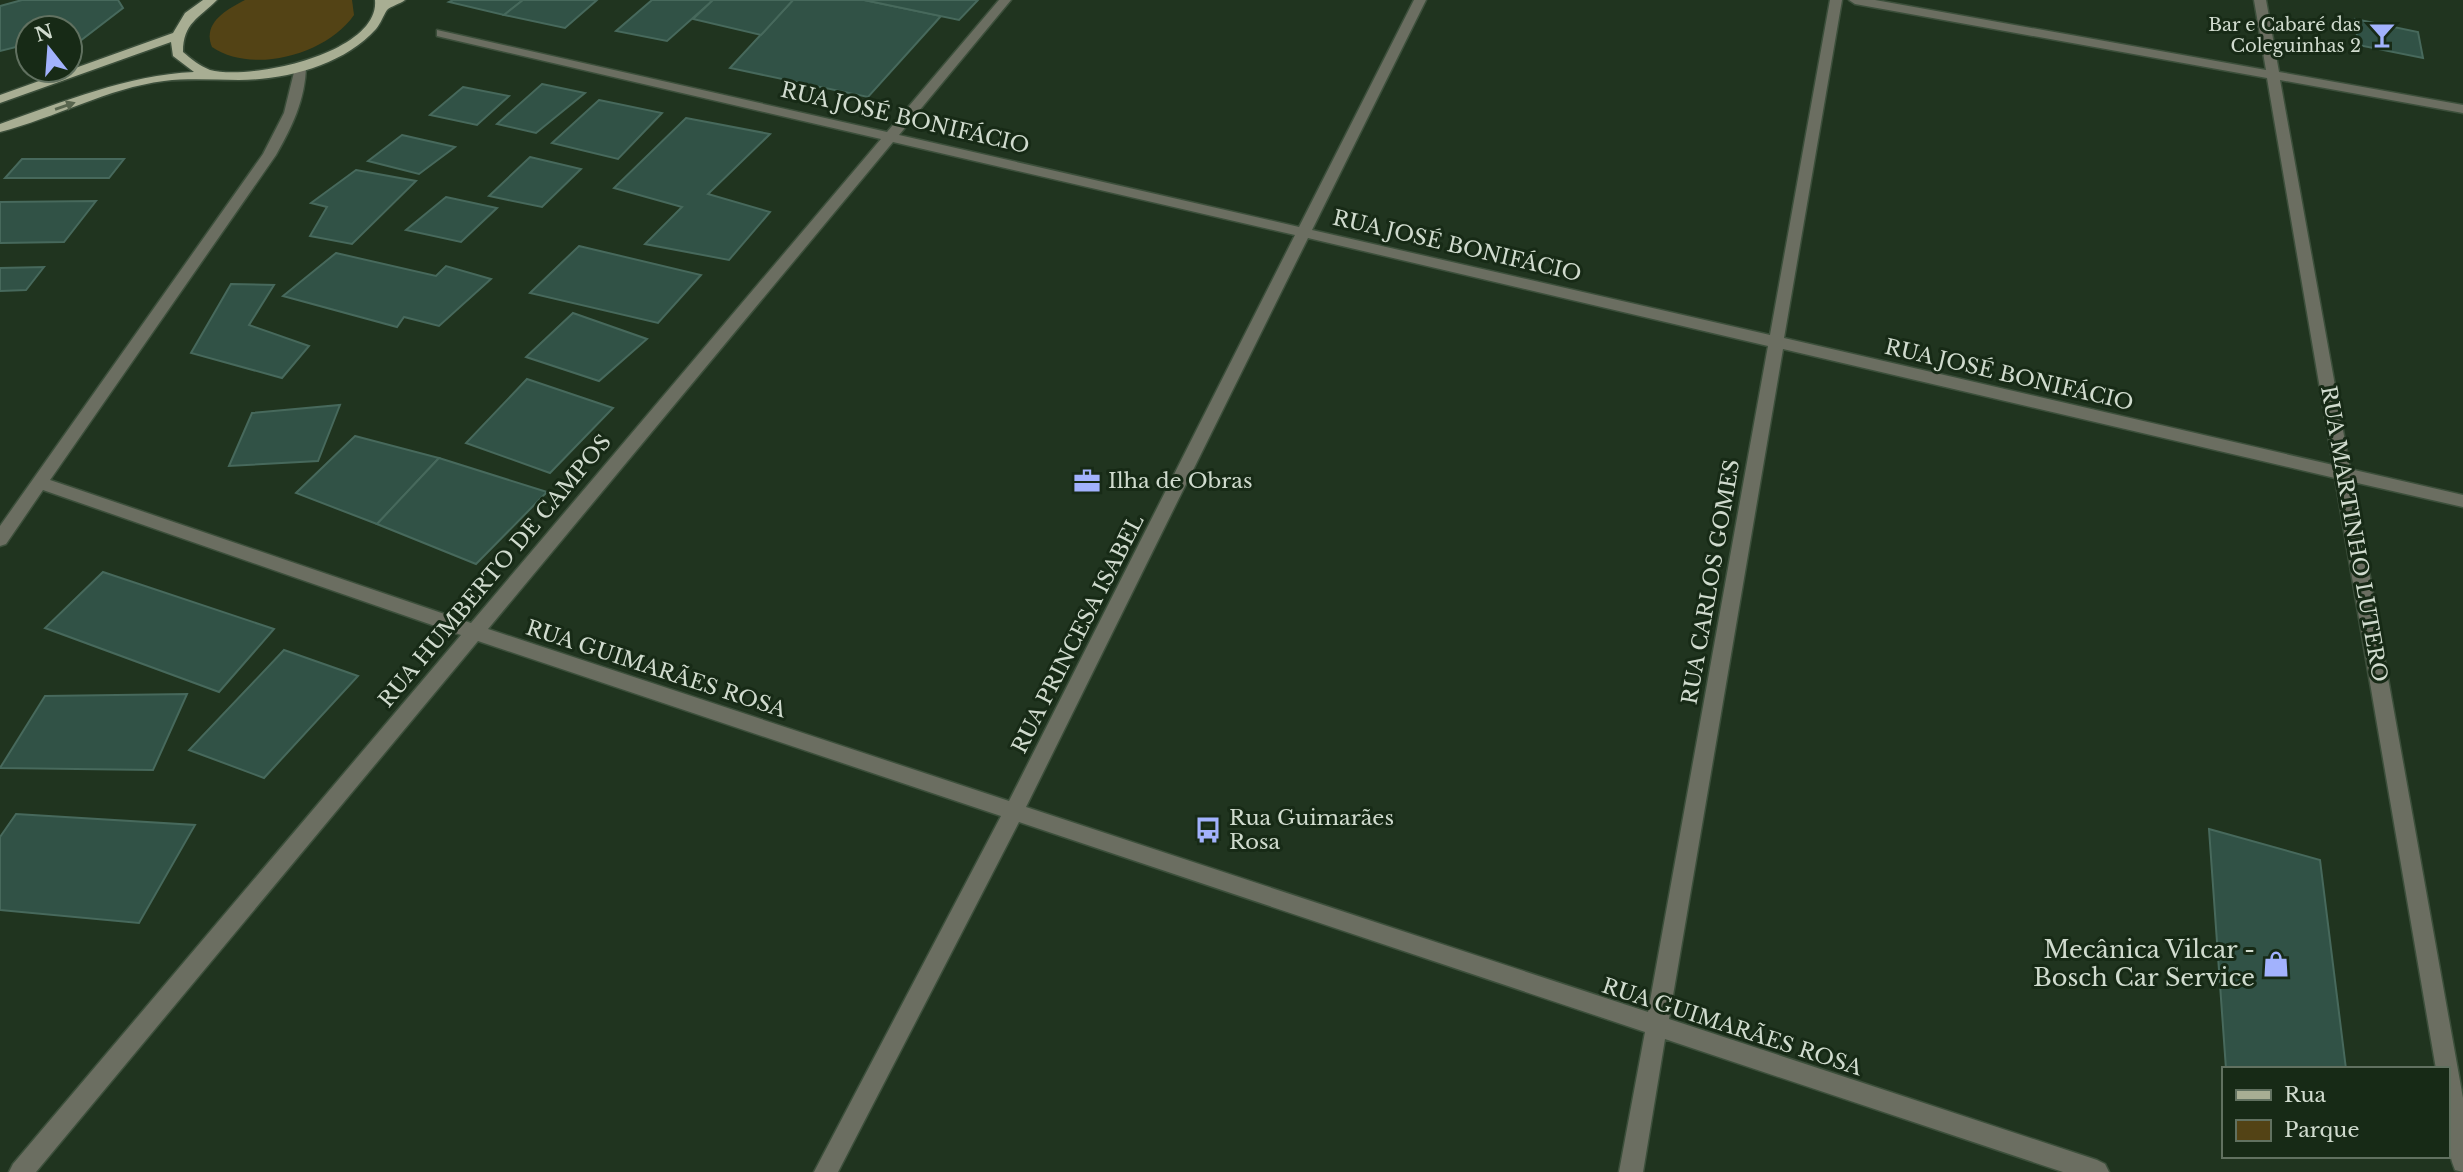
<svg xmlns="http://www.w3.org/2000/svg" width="2463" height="1172" font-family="'Libre Baskerville',serif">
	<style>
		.green { fill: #534315 }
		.building { fill: #315246; stroke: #47695c; stroke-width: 2 }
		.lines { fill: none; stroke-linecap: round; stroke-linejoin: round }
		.minor-casing { stroke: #3c4f3b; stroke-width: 3 }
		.major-casing { stroke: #3c4f3b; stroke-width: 3 }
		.minor { fill: #6b6e61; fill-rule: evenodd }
		.major { fill: #a8ae93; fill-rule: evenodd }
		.oneway { fill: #58654e }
		.labels { text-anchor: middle; stroke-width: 6; stroke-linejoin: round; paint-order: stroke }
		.far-poi-label { font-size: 18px; fill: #d0dbce; stroke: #172a16; text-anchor: end }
		.street-label { font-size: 21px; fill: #d0dbce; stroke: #172a16 }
		.poi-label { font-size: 21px; fill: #d0dbce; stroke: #172a16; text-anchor: start }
		.near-poi-label { font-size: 24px; fill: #d0dbce; stroke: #172a16; text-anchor: end }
	</style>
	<rect width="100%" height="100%" fill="#20341f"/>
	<path class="green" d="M245,0h107l2,15c-27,39 -101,60 -142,32 -10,-24 14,-37 33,-47z"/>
	<g class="building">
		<polygon points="22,0 118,0 123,8 80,41 70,42 70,28 28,28 28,44 0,51 0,6"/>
		<polygon points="453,0 523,0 504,15 449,2"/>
		<polygon points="523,0 597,0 565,28 504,15"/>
		<polygon points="652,0 709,0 712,1 667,41 616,31"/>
		<polygon points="793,0 864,0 941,16 868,97 730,68"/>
		<polygon points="793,0 761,35 693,19 713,0"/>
		<polygon points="864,0 978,0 959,20"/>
		<polygon points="2355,19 2418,32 2423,58 2358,45"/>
		<polygon points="542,84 585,93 536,133 497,124"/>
		<polygon points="463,87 509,96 477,125 430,115"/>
		<polygon points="599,100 662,113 618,159 552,143"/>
		<polygon points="686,118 770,134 708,194 770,212 729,260 645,244 682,207 614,188"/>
		<polygon points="402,135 455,147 419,174 368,161"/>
		<polygon points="530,157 581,169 542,207 489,196"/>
		<polygon points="22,159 124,159 109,178 5,178"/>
		<polygon points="356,170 416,181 352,244 310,236 327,207 311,203"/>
		<polygon points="446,197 497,208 461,242 406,230"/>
		<polygon points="96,201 64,242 0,243 0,202"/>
		<polygon points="579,246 701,275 658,323 530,293"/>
		<polygon points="336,253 436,276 446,266 491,279 439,326 404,317 397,327 283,296"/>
		<polygon points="44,267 26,290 0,291 0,268"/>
		<polygon points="231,284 274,285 249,325 309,346 282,378 191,353"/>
		<polygon points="573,313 647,339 599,381 526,357"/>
		<polygon points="527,379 613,408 550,473 466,443"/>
		<polygon points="340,405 318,461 229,466 252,413"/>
		<polygon points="355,436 439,458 377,524 296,493"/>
		<polygon points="439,458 547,492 476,564 377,524"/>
		<polygon points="103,572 274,629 219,692 45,628"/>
		<polygon points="284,650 358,676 264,778 189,750"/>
		<polygon points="187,694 153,770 0,768 45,696"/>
		<polygon points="16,814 195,825 139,923 0,910 0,837"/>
		<polygon points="2209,829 2320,860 2346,1069 2226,1069"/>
	</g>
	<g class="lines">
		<g class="minor-casing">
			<path id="minor" d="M999,0h12l-112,135 400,92 115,-227h12l-114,230 458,105 60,-335h12l-58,338 549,127 -66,-387 -412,-74 -6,-4h26l391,70 -12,-70h12l13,72 184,33v8l-183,-33 70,389 113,26v12l-110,-25 110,616v74l-8,-2c-13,-31 -8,-69 -8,-101h-11l-101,-591 -552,-129 -114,670 428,141 8,4 4,8h-46l-398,-133 -22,133h-24l26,-140 -626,-210 -181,350h-24l187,-356 -523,-175 -442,531h-27l4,-8 448,-529 -418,-145 -37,54 -6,2v-20l263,-372 21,-41 12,-49 4,-1 6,4c-1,33 -14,60 -30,88l-226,325 421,143 410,-484 -440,-102 -4,-1v-6l450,102zM893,142l402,93 -286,566 -521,-172zM1308,238l460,108 -120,666 -622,-205z"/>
		</g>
		<g class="major-casing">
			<path id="major" d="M203,0h14c-18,18 -34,23 -34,52 8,7 17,14 27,18 40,11 170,-17 165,-70h30c-5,4 -14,6 -18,10 -4,6 -6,13 -11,19 -32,36 -91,51 -137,51 -25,0 -50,-2 -75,1 -56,7 -109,37 -164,51v-8c63,-22 127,-49 194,-52l-21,-16 -2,-14 -171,61v-8l173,-62 12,-20z"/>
		</g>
		<use href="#minor" class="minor"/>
		<use href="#major" class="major"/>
	</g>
	<defs><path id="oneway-solid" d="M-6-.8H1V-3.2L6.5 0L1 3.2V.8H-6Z" transform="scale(1.75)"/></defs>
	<use class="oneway" href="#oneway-solid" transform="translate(65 106) rotate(-19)"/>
	<defs>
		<g id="bar-bare" transform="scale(2.1)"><path d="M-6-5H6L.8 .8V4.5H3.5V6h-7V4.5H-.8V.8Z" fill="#a2b2fd" stroke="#172a16" stroke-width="2.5" paint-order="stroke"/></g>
		<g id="office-bare" transform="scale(2.1)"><path d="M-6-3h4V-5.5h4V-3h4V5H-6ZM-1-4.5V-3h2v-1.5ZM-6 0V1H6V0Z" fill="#a2b2fd" stroke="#172a16" stroke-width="2.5" paint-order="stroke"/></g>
		<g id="bus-bare" transform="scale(2.1)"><path d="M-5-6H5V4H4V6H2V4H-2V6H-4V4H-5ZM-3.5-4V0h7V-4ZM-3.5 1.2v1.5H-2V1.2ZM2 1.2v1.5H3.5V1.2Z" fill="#a2b2fd" stroke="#172a16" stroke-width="2.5" paint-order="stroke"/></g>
		<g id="shop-bare" transform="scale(2.1)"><path d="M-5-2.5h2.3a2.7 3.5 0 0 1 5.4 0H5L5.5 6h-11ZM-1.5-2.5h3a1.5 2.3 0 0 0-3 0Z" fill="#a2b2fd" stroke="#172a16" stroke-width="2.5" paint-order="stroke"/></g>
	</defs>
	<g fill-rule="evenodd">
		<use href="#bar-bare" x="2382" y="35"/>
		<use href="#office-bare" x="1087" y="481"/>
		<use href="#bus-bare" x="1208" y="830"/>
		<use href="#shop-bare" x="2276" y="964"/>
	</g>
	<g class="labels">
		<g class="far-poi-label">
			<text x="2361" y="31">Bar e Cabaré das<tspan x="2361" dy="21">Coleguinhas 2</tspan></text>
		</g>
		<g class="street-label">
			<text transform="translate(905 118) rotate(13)" y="7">RUA JOSÉ BONIFÁCIO</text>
			<text transform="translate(1457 246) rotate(13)" y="7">RUA JOSÉ BONIFÁCIO</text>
			<text transform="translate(2009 375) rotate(13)" y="7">RUA JOSÉ BONIFÁCIO</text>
			<text transform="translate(2354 534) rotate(80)" y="7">RUA MARTINHO LUTERO</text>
			<text transform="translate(495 571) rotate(-50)" y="7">RUA HUMBERTO DE CAMPOS</text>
			<text transform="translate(1711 582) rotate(-80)" y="7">RUA CARLOS GOMES</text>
			<text transform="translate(1078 634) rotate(-63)" y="7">RUA PRINCESA ISABEL</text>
			<text transform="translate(656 669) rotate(18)" y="7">RUA GUIMARÃES ROSA</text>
			<text transform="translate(1732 1027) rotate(18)" y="7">RUA GUIMARÃES ROSA</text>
		</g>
		<g class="poi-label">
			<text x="1108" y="488">Ilha de Obras</text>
			<text x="1229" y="825">Rua Guimarães<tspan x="1229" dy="24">Rosa</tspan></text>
		</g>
		<g class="near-poi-label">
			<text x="2255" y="958">Mecânica Vilcar -<tspan x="2255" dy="28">Bosch Car Service</tspan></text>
		</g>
	</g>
	<rect x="2222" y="1067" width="228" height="91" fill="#172a16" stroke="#617160" stroke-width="2"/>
	<rect x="2236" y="1090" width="35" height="10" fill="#a8ae93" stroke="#617160" stroke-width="2"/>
	<text x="2284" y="1102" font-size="21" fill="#d0dbce">Rua</text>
	<rect x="2236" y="1120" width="35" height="21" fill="#534315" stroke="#617160" stroke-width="2"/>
	<text x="2284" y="1137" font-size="21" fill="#d0dbce">Parque</text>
	<g transform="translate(49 49) rotate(343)"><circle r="33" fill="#172a16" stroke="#617160" stroke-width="2"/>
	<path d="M0-5L12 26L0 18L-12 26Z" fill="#a2b2fd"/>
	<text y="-10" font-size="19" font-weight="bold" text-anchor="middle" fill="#d0dbce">N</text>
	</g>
</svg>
